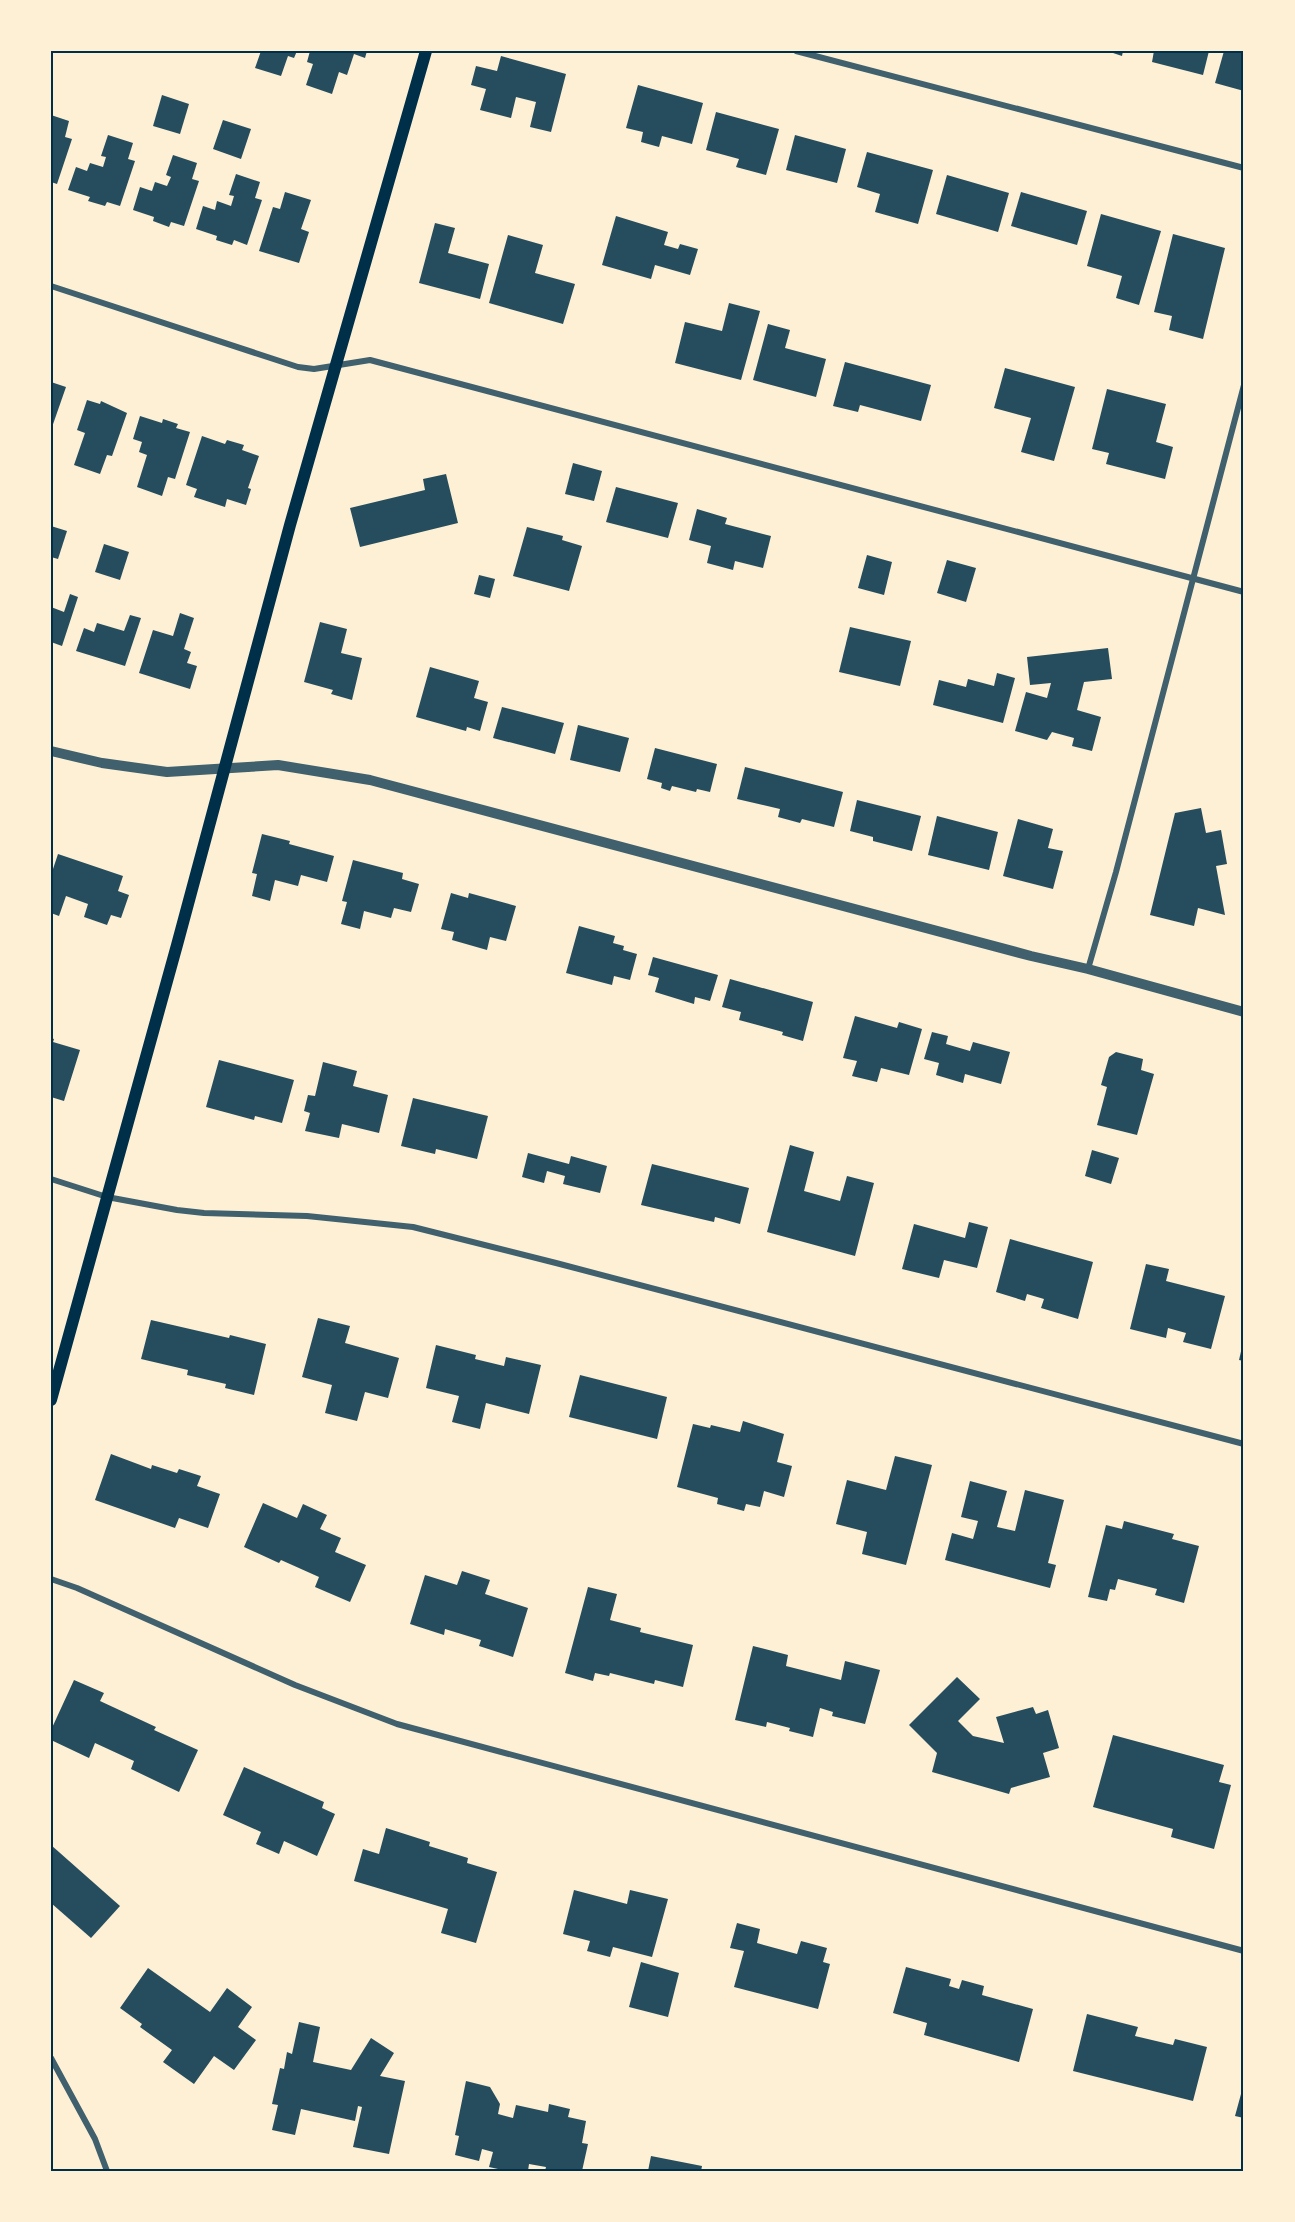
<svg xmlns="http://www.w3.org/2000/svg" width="1295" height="2222" font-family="'Archivo Narrow',sans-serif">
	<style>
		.building { fill: #264d5e }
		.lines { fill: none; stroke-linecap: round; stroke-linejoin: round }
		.minor { stroke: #3f606c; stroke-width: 6 }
		.tertiary { stroke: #3f606c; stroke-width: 10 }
		.secondary { stroke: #003049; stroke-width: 12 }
		.neatline { fill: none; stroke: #003049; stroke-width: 2 }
	</style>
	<rect width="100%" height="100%" fill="#fdf0d5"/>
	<g class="building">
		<polygon points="261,51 297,51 294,58 288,56 281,76 255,68"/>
		<polygon points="310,51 367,51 365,58 354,54 347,75 339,72 332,94 306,85 313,64 307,62"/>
		<polygon points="1107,51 1123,51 1122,56"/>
		<polygon points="1154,51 1209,51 1203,75 1152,62"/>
		<polygon points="1224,51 1244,51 1244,91 1215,83"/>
		<polygon points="501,56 566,74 551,132 530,127 536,102 516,97 511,118 480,110 486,89 471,85 476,66 497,71"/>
		<polygon points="638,85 703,103 692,144 662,136 659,147 641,142 643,132 626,128"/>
		<polygon points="162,95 189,104 180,134 153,126"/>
		<polygon points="716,112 779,129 766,175 736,167 739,159 706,150"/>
		<polygon points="51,115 69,121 65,137 72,139 57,184 51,182"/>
		<polygon points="223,120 251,129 241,159 213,149"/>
		<polygon points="108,135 133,143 128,159 135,161 120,206 107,202 105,206 88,201 90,197 68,190 76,167 87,171 90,163 103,167 106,157 101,156"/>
		<polygon points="795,135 846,149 837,183 786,170"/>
		<polygon points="867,152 933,170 918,224 875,212 880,194 857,187"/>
		<polygon points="173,155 197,163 192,179 199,181 184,226 171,222 169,227 153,221 154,217 133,210 140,187 152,191 155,182 167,186 171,177 166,175"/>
		<polygon points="236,174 260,182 255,198 262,200 247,245 234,240 232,245 216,240 217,236 196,229 203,206 215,210 217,201 231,206 234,196 229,195"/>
		<polygon points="947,175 1009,193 998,232 936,214"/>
		<polygon points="285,192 311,200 301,229 309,232 299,263 259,251 273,207 280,209"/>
		<polygon points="1021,192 1087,211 1077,245 1011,226"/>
		<polygon points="1101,214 1161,231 1139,305 1116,298 1122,276 1087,266"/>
		<polygon points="616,216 668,232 664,245 678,249 680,244 698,249 690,275 655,265 651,279 602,265"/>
		<polygon points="435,223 455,228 448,253 489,264 480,299 419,283"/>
		<polygon points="1173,234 1225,248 1203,339 1169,330 1172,316 1154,312"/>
		<polygon points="508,235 543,245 535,273 575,284 563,324 489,303"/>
		<polygon points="729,303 760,311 741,380 675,363 685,322 722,331"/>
		<polygon points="768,324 790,330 785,348 826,359 816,397 753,380"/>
		<polygon points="845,362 931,385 921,421 860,405 858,412 833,406"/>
		<polygon points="1005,368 1075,387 1054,461 1021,452 1031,418 994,408"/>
		<polygon points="51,382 66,387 51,430"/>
		<polygon points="1107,389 1166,404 1156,442 1173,447 1165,479 1106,464 1109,453 1092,449"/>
		<polygon points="87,400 100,404 101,401 127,413 112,456 107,455 100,474 74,465 85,433 77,430"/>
		<polygon points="140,416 162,423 163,419 178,424 176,428 190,432 175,479 168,477 162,496 137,487 147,455 139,452 142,442 133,439"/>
		<polygon points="202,436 225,444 227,440 244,445 242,450 259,456 248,488 251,489 246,505 227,499 225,507 194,497 197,489 186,485"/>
		<polygon points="573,463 602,471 594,501 565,494"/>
		<polygon points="446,474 458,523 360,547 350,508 425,490 423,479"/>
		<polygon points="616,487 678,503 668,538 606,522"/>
		<polygon points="697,509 727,518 725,524 771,536 763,568 735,561 733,570 707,563 711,546 689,540"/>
		<polygon points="51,526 67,531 58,559 51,557"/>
		<polygon points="527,527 563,536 562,540 582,546 569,591 513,576"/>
		<polygon points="104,544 129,552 120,580 95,572"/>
		<polygon points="867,555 892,562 884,595 858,588"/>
		<polygon points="947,560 976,568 966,602 937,593"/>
		<polygon points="479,575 495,579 490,598 474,594"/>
		<polygon points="70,594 78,597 62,646 51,642 51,607 64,612"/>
		<polygon points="180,613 194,618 184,649 191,652 187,663 197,666 190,689 139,673 153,630 173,636"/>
		<polygon points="130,615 141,618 125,666 76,651 84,628 94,632 97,623 124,631"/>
		<polygon points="320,622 347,629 341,653 362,658 352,700 331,694 333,690 304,682"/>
		<polygon points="850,627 911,641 900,686 839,672"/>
		<polygon points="1108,648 1112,679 1084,682 1077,710 1101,717 1092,751 1072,746 1074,738 1052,732 1047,740 1015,731 1026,692 1047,698 1051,683 1030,685 1027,657"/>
		<polygon points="430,667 479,681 474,698 488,702 480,731 467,727 466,731 416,717"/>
		<polygon points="997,673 1015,678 1003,723 933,705 939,680 966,687 968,679 994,686"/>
		<polygon points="502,707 564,723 555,754 493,738"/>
		<polygon points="578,725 629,738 620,772 570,760"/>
		<polygon points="655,748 717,764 710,792 697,789 696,792 672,786 670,791 661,788 662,783 647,779"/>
		<polygon points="745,767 843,792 834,827 802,819 800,823 778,817 780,809 737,799"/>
		<polygon points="857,800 921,816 912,851 873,841 873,837 850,831"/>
		<polygon points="1201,808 1206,833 1221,830 1227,864 1216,866 1225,915 1198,908 1194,926 1150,915 1175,813"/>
		<polygon points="937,816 998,832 989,870 928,855"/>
		<polygon points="1018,819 1053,829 1048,848 1063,851 1053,889 1003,876"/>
		<polygon points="262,834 290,841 289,844 334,856 327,882 301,875 298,886 275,880 270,901 252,896 257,874 252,873"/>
		<polygon points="58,854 123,876 118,891 129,895 121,918 111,915 107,925 84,917 88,904 66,896 59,916 51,913 51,875"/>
		<polygon points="353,860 403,873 402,879 419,884 411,912 394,908 391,918 364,911 360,929 341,924 347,902 342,901"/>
		<polygon points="451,893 468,898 469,893 516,906 506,941 490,937 487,950 452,940 454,932 441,929"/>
		<polygon points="579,926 615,936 613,943 624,946 623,950 637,954 630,980 614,976 612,985 566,973"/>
		<polygon points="653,957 718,975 710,1001 695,997 694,1004 655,992 659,978 648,975"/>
		<polygon points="730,979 813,1002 803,1041 782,1035 783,1032 739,1020 741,1012 722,1007"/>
		<polygon points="855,1016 897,1028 899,1022 922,1029 909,1075 881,1068 877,1082 852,1076 857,1061 843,1058"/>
		<polygon points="932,1032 948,1036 946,1044 970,1051 973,1042 1010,1052 1001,1084 965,1074 963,1083 936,1075 939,1063 924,1059"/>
		<polygon points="51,1038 54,1039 53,1042 80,1050 64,1101 51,1097"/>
		<polygon points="1116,1052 1143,1059 1141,1070 1154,1074 1137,1135 1097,1125 1107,1087 1101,1085 1109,1057"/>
		<polygon points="219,1060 294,1080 282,1123 255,1116 254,1120 206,1107"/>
		<polygon points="323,1062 357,1071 353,1086 388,1095 379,1133 342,1124 339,1138 305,1131 310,1113 304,1111 308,1095 315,1096"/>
		<polygon points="413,1098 488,1116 477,1159 436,1149 435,1154 401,1146"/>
		<polygon points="790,1145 814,1152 804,1191 840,1201 847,1176 874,1183 855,1256 767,1232"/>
		<polygon points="1092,1150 1119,1158 1111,1184 1085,1176"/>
		<polygon points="528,1153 569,1164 571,1156 607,1166 600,1193 563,1184 565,1176 547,1171 544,1183 522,1177"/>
		<polygon points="652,1164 749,1188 740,1224 715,1217 714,1222 641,1205"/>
		<polygon points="969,1222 988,1227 977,1268 944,1260 939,1278 902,1269 914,1224 965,1238"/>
		<polygon points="1010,1239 1093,1262 1078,1319 1041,1308 1044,1299 1027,1294 1025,1301 996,1292"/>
		<polygon points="1146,1264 1169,1269 1166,1281 1225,1296 1211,1349 1183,1342 1186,1333 1168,1328 1166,1338 1130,1329"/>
		<polygon points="318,1318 350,1326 345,1343 399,1358 388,1398 365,1392 357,1421 325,1413 332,1385 302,1377"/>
		<polygon points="151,1320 229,1338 230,1335 266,1344 254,1395 225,1388 226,1384 187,1375 188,1370 141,1359"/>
		<polygon points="1243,1343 1244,1343 1244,1361 1239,1360"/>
		<polygon points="436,1345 476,1355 475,1359 504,1366 506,1357 541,1365 529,1414 486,1403 480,1429 452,1422 459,1396 426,1388"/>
		<polygon points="580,1375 667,1397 657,1439 569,1417"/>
		<polygon points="743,1421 784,1434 777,1462 792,1466 784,1497 764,1491 760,1507 746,1504 744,1511 717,1504 718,1498 677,1487 693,1424 710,1428 711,1425 740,1432"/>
		<polygon points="111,1454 151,1469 152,1465 177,1473 179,1469 201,1476 197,1486 220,1494 208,1528 179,1518 175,1528 95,1500"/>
		<polygon points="895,1456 932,1465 906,1565 862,1554 867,1532 836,1524 847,1480 886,1490"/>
		<polygon points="970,1481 1007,1491 997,1527 1015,1531 1025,1490 1064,1500 1048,1563 1056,1565 1050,1588 945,1560 952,1533 973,1539 978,1521 961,1517"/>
		<polygon points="263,1503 297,1518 303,1504 327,1515 320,1529 341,1538 335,1552 366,1565 350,1602 315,1587 319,1577 281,1560 279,1563 244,1547"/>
		<polygon points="1124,1521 1174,1534 1172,1539 1199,1546 1184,1603 1155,1595 1157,1589 1118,1579 1115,1590 1110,1589 1107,1601 1088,1597 1106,1525 1122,1529"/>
		<polygon points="462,1571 490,1580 485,1594 528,1608 513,1657 479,1646 481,1640 445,1629 444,1635 410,1624 425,1575 457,1585"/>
		<polygon points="588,1587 617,1594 610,1620 641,1628 640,1632 693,1645 683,1687 655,1680 654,1684 610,1673 609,1676 595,1673 593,1681 565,1673"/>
		<polygon points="753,1646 788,1655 786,1666 841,1680 845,1661 880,1670 865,1724 832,1716 833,1712 820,1708 813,1737 789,1731 790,1728 767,1722 766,1727 735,1720"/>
		<polygon points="957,1677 980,1699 958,1721 973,1736 1004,1743 996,1717 1033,1707 1036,1714 1048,1710 1059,1748 1043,1753 1050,1777 1011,1788 1009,1794 932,1772 937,1753 909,1725"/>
		<polygon points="74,1680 104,1693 100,1701 156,1727 154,1730 198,1750 179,1792 131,1769 134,1761 95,1743 89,1758 51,1740 51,1730"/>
		<polygon points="1113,1735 1224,1765 1219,1782 1231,1785 1214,1849 1171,1837 1173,1829 1093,1807"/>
		<polygon points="244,1767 324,1802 322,1808 335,1814 317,1856 284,1841 279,1854 256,1844 261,1832 223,1815"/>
		<polygon points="386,1828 430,1842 429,1846 468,1858 467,1863 497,1872 476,1943 441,1933 448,1909 354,1881 363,1849 379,1854"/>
		<polygon points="51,1845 120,1906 91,1938 51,1903"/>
		<polygon points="574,1890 627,1904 630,1890 668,1899 652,1957 613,1947 610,1957 587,1951 590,1941 563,1934"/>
		<polygon points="737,1923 760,1929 757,1943 797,1954 801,1941 827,1948 823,1962 830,1964 818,2009 734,1987 744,1951 730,1948"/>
		<polygon points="641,1962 679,1973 668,2017 629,2007"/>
		<polygon points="906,1967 951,1979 949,1986 959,1989 962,1980 984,1986 982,1995 1033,2009 1019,2062 924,2035 927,2023 893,2013"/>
		<polygon points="148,1968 210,2012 227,1988 252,2007 238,2027 256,2040 234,2070 214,2056 194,2084 163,2062 172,2050 140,2027 142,2024 120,2008"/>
		<polygon points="1087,2014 1138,2027 1135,2036 1173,2045 1175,2039 1207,2047 1193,2101 1073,2071"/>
		<polygon points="299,2022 320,2027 313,2062 351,2070 371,2038 394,2053 380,2076 405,2081 389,2154 353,2147 362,2107 358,2106 355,2121 301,2109 295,2135 272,2130 278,2105 272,2104 280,2068 284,2069 287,2052 292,2054"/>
		<polygon points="466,2081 490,2087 500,2104 498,2114 513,2118 516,2105 548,2112 549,2104 570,2109 568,2117 586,2121 582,2143 588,2144 582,2171 545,2171 546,2167 529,2164 528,2171 507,2171 489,2167 493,2152 482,2149 479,2161 455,2155 459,2136 455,2135"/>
		<polygon points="1244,2083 1244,2118 1235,2116"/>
		<polygon points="651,2156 702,2166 701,2171 648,2171"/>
	</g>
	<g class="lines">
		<g class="minor">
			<polyline points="796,51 1244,168"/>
			<polyline points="51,286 298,367 314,369 370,360 1244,592"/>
			<polyline points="1088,969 1116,872 1244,385"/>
			<polyline points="51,1179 107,1197 177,1210 204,1213 307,1216 413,1227 556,1263 1244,1444"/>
			<polyline points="51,1579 77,1588 295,1685 397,1724 1244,1951"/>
			<polyline points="51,2058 95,2139 107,2171"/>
		</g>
		<polyline class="tertiary" points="51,751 102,763 167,772 278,765 370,780 1031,956 1088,969 1244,1012"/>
		<polyline class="secondary" points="51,1400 177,945 290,525 426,51"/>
	</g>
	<rect width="1295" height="2222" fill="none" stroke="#fdf0d5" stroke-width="105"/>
	<rect x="52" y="52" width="1190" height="2118" class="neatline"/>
</svg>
